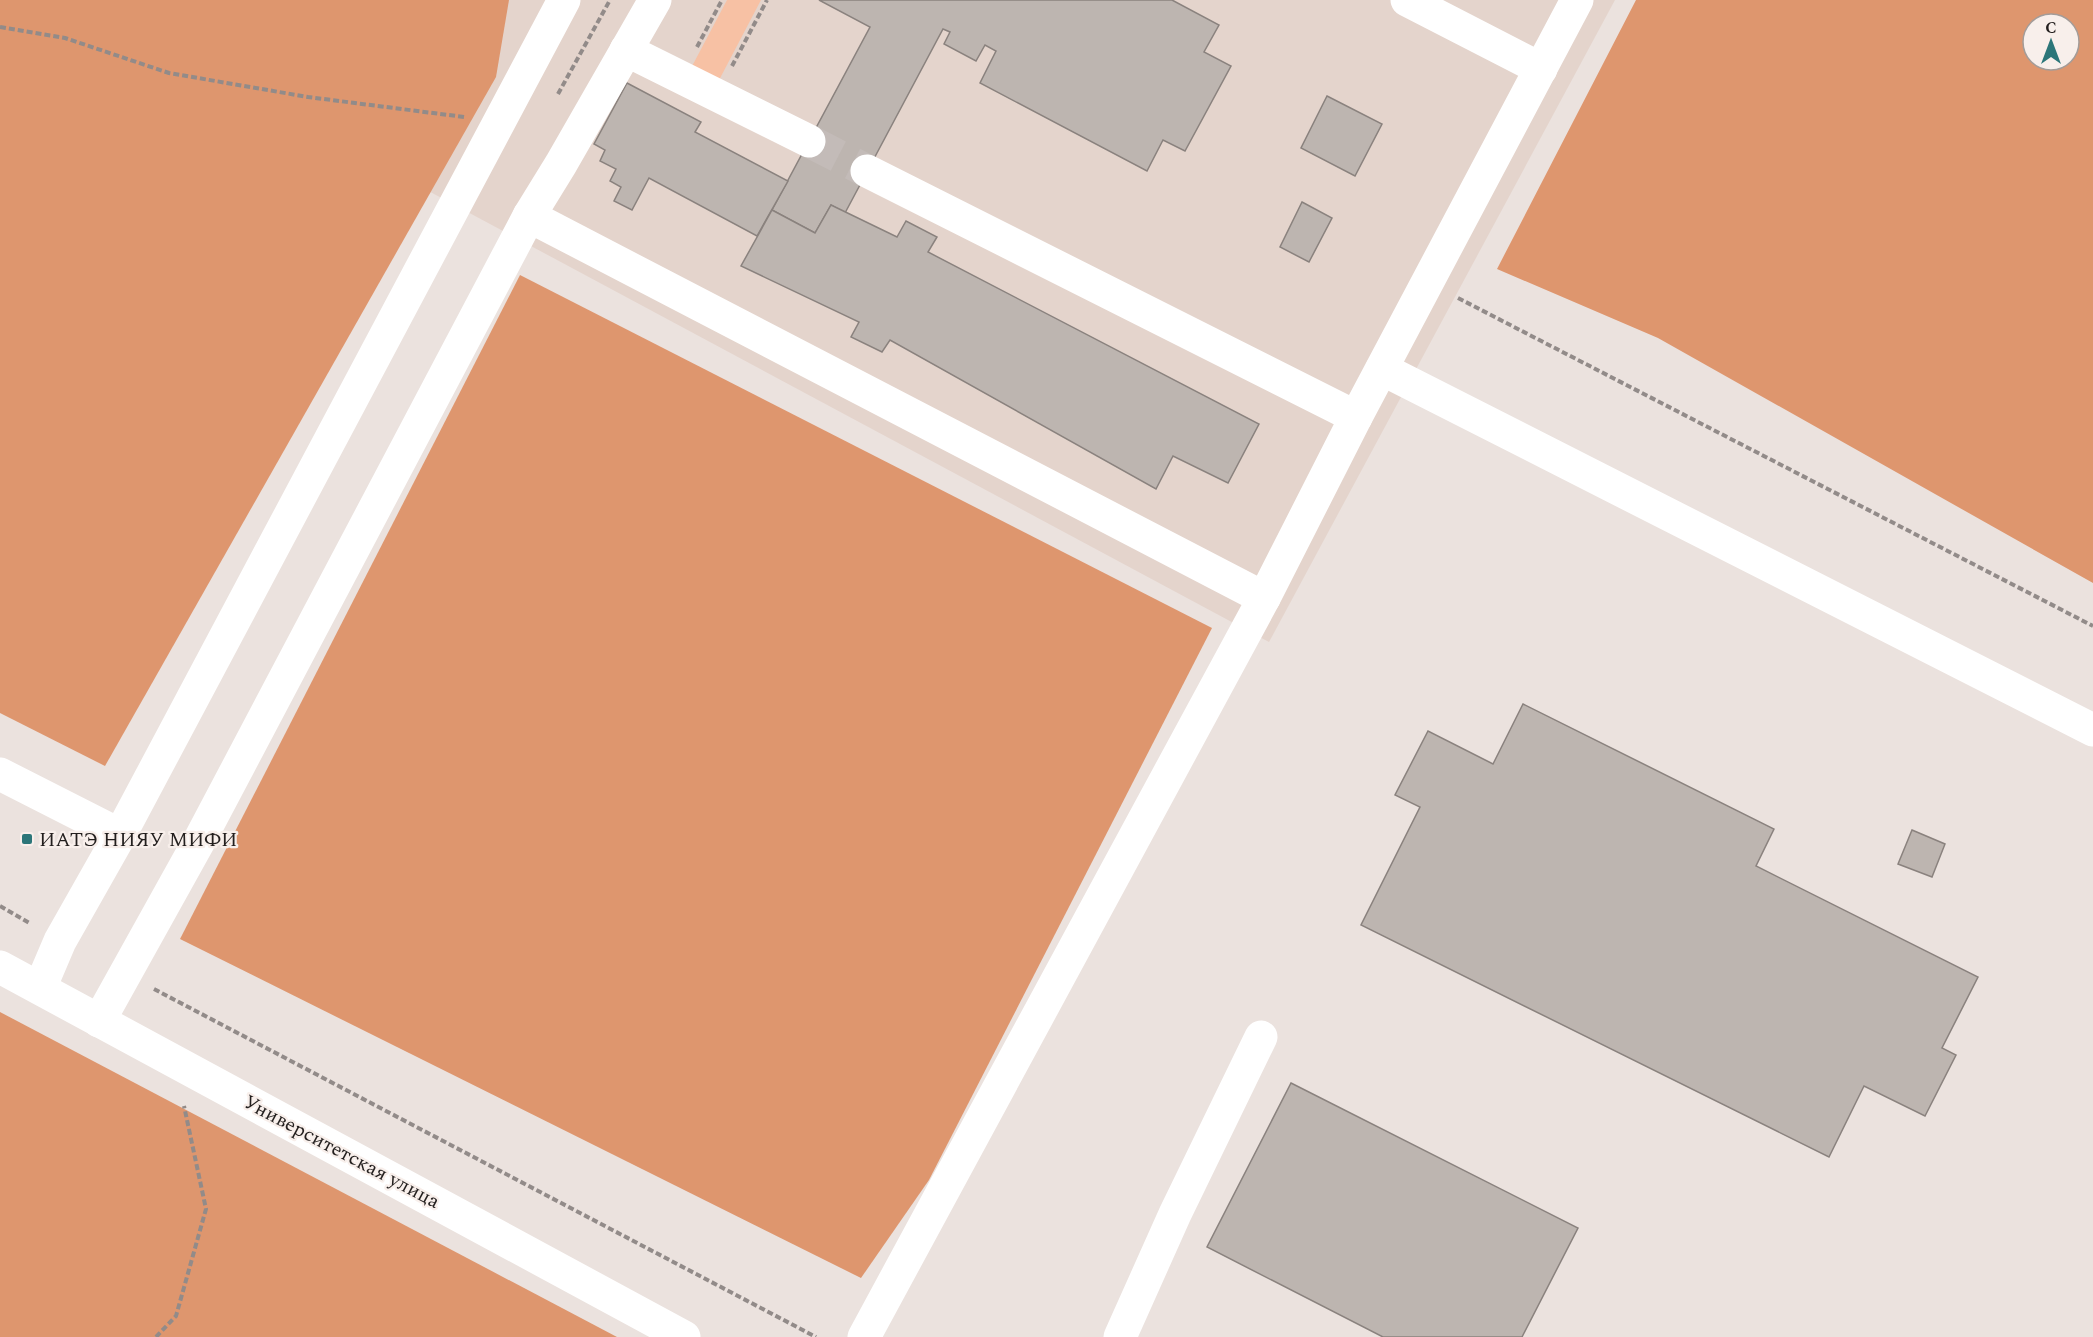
<svg xmlns="http://www.w3.org/2000/svg" width="2093" height="1337" font-family="Spectral,serif">
	<style>
		.built { fill: #e4d4cc }
		.green { fill: #f7c1a4 }
		.forest { fill: #de966e; fill-rule: evenodd }
		.building { fill: #bdb5b0; stroke: #8a827e; stroke-width: 1.5 }
		.lines { fill: none; stroke-linecap: round; stroke-linejoin: round }
		.minor-tunnel { stroke: #c3bbb8; stroke-width: 33; stroke-dasharray: 33 16; stroke-linecap: butt }
		.path { stroke: #928b89; stroke-width: 4; stroke-dasharray: 6 3; stroke-linecap: butt }
		.minor { stroke: #fff; stroke-width: 33 }
		.poi-dot { fill: #2c7679; stroke: #f8efeb; stroke-width: 2 }
		.labels { text-anchor: middle; stroke-width: 4.5; stroke-linejoin: round; paint-order: stroke }
		.poi-label { font-size: 20px; fill: #231f1e; stroke: #f8efeb; text-anchor: start }
		.street-label { font-size: 20px; fill: #231f1e; stroke: #f8efeb }
	</style>
	<rect width="100%" height="100%" fill="#ebe2de"/>
	<polygon class="built" points="503,0 1615,0 1269,642 408,180"/>
	<polygon class="green" points="727,0 761,0 717,84 690,70"/>
	<g class="forest">
		<polygon points="0,0 509,0 496,77 105,766 0,713"/>
		<path d="M1636,0h457v583l-435,-245 -161,-69zM2033,24h36v36h-36z"/>
		<polygon points="520,275 1212,628 929,1180 861,1278 180,939"/>
		<polygon points="0,1012 617,1337 0,1337"/>
	</g>
	<g class="building">
		<polygon points="819,0 1172,0 1219,25 1204,52 1231,66 1185,151 1163,140 1147,171 980,83 996,51 985,45 976,61 944,44 950,32 943,29 845,213 831,205 815,233 772,210 870,27"/>
		<polygon points="627,83 701,122 695,132 788,181 757,236 649,178 632,210 614,201 621,187 610,181 616,169 600,161 605,150 594,144"/>
		<polygon points="1327,96 1382,124 1355,176 1301,148"/>
		<polygon points="1302,202 1332,218 1309,262 1280,247"/>
		<polygon points="831,205 897,237 906,221 937,237 928,252 1259,424 1228,483 1173,456 1156,489 890,340 882,352 851,337 859,322 741,266 772,210 815,233"/>
		<polygon points="1523,704 1774,829 1756,866 1978,977 1942,1048 1956,1055 1925,1116 1864,1086 1829,1157 1361,925 1420,807 1395,795 1428,731 1493,764"/>
		<polygon points="1912,830 1945,844 1932,877 1898,864"/>
		<polygon points="1291,1083 1578,1228 1522,1337 1383,1337 1207,1247"/>
	</g>
	<g class="lines">
		<polyline class="minor-tunnel" points="809,141 867,171"/>
		<g class="path">
			<polyline points="0,27 65,38 169,73 308,97 464,117"/>
			<polyline points="697,47 722,0"/>
			<polyline points="732,66 767,0"/>
			<polyline points="558,94 610,0"/>
			<polyline points="1458,298 2093,626"/>
			<polyline points="0,906 31,924"/>
			<polyline points="154,989 816,1337"/>
			<polyline points="156,1337 176,1316 206,1209 184,1106"/>
		</g>
		<g class="minor">
			<polyline points="1407,0 1541,69"/>
			<polyline points="626,50 809,141"/>
			<polyline points="867,171 1356,417"/>
			<polyline points="529,216 1264,598"/>
			<polyline points="1382,369 2093,730"/>
			<polyline points="0,774 120,835"/>
			<polyline points="0,967 684,1337"/>
			<polyline points="40,988 60,941 120,835 564,0"/>
			<polyline points="99,1021 198,843 529,216 561,164 655,0"/>
			<polyline points="864,1337 1264,598 1356,417 1577,0"/>
			<polyline points="1120,1337 1175,1214 1261,1037"/>
		</g>
	</g>
	<rect class="poi-dot" x="21" y="833" width="12" height="12" rx="3"/>
	<g class="labels">
		<g class="poi-label">
			<text x="39" y="846">ИАТЭ НИЯУ МИФИ</text>
		</g>
		<g class="street-label">
			<text transform="translate(342 1151) rotate(28)" y="7">Университетская улица</text>
		</g>
	</g>
	<g transform="translate(2051 42)"><circle r="28" fill="#f8efeb" stroke="#a39c99" stroke-width="1.5"/>
	<path d="M0-4.5L10 22L0 15L-10 22Z" fill="#2c7679"/>
	<text y="-9" font-size="16" font-weight="bold" text-anchor="middle" fill="#231f1e">С</text>
	</g>
</svg>
